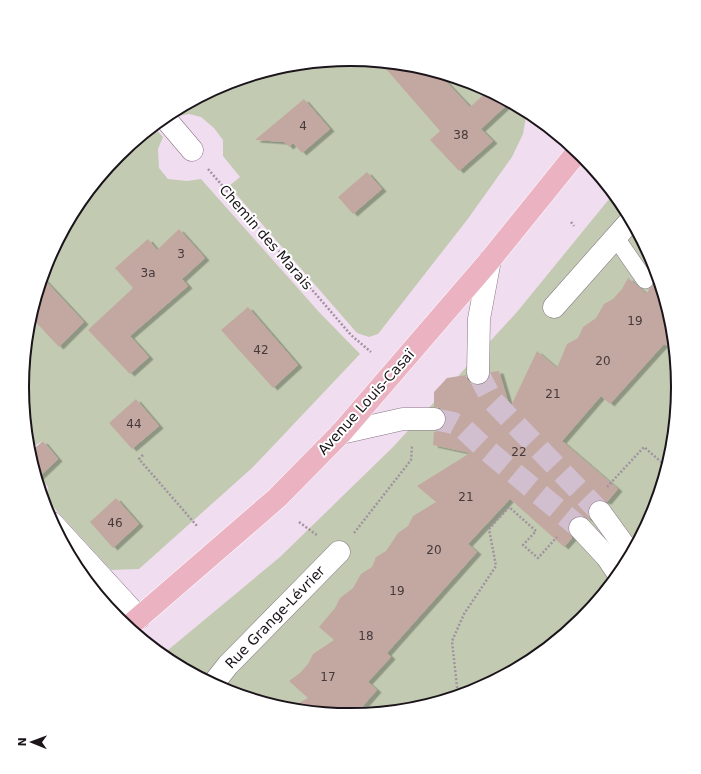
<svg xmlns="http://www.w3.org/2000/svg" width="701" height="774" font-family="'DejaVu Sans',sans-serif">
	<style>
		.green { fill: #c2cbb1 }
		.building { fill: #c3a8a1; filter: url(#shadow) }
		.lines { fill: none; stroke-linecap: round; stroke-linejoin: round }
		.tertiary-tunnel { stroke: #d1bfd0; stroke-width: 22; stroke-dasharray: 22 11; stroke-linecap: butt }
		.service-casing { stroke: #877585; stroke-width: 18 }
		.minor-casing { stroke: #877585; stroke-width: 23 }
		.tertiary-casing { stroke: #877585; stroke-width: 23 }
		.primary-casing { stroke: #fff; stroke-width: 23 }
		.path { stroke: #a192a0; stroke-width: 2.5; stroke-dasharray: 2 2; stroke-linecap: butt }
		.service { stroke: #fff; stroke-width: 17 }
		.minor { stroke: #fff; stroke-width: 22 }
		.tertiary { stroke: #fff; stroke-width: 22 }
		.primary { stroke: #ebb2c1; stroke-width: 22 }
		.labels { text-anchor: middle; stroke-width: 4; stroke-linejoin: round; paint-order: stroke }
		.number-label { font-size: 12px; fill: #45393c }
		.street-label { font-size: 14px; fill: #1b141a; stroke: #fff }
		.rim { fill: none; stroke: #1b141a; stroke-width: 2 }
	</style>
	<defs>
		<filter id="shadow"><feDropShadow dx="4.5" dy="2.5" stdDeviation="0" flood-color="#0004"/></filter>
	</defs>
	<rect width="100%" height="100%" fill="#f1ddf0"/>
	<g class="green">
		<polygon points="351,59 415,65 476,84 527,111 523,134 512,157 467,220 378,334 369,337 357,333 229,186 240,177 223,156 223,140 214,128 201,117 189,114 179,116 174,111 225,83 287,65"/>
		<polygon points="153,126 163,137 158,149 159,168 168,179 187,181 201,179 319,312 360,354 252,468 139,569 111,570 46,499 48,487 39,476 58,459 43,441 34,446 27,439 22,387 28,323 47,261 77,204 118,155"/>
		<polygon points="614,193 624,205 654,262 673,323 679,387 673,451 654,513 624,570 583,619 533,660 476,691 414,709 350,715 286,709 225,690 168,660 162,655 280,557 393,447 517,312"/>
	</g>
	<g class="building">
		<polygon points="379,61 415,65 437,72 470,107 489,90 510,102 481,129 493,141 459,171 430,140 440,131"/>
		<polygon points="304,99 330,129 302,153 293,143 289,147 284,142 255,140"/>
		<polygon points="367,172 382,189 353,214 338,197"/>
		<polygon points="179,229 205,258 182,279 188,286 130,336 149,357 130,374 88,330 133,288 115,268 148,239 157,250"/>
		<polygon points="657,272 673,323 676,352 664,344 610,404 601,396 562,441 618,489 607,502 599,500 592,502 588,507 588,513 590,520 583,516 577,516 571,519 568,525 568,530 572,538 564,547 510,499 468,544 477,552 387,653 391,657 368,682 377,690 355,715 289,709 308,698 289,681 300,673 308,664 313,654 334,640 319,627 335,608 340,598 353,588 361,574 372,567 376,557 386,551 398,533 408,526 413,516 436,502 417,486 470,453 433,445 434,432 441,430 445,425 446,419 445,412 440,408 434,407 434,392 447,378 466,375 467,379 471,383 478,385 484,384 488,380 491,372 499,371 510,408 537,351 557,368 567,344 578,338 583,327 596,318 604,304 613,299 622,289 628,278 647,294 649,289 654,284 654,278"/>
		<polygon points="42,277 84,322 59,347 30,316"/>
		<polygon points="248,307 298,365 273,388 221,330"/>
		<polygon points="136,399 159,426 132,449 109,423"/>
		<polygon points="43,441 58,459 37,479 29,453"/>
		<polygon points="116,498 139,524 113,548 90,522"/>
	</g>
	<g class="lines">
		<g class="tertiary-tunnel">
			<polyline points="478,373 492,400 600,512"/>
			<polyline points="434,419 453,423 464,429 482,446 580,528"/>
		</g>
		<g class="service-casing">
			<polyline id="service" points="616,238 645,280"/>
		</g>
		<g class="minor-casing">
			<g id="minor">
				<polyline points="164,117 192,150"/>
				<polyline points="554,307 632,219"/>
				<polyline points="52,523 139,618"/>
				<polyline points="213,684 228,665 339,552"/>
			</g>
		</g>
		<g class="tertiary-casing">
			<g id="tertiary">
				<polyline points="478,373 479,319 490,260"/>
				<polyline points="341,433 403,419 434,419"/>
				<polyline points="600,512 631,555"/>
				<polyline points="580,528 607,557 619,575"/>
			</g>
		</g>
		<g class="primary-casing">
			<polyline id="primary" points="128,627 277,498 341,433 490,260 578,151"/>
		</g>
		<g class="path">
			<polyline points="208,169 351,335 371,352"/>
			<polyline points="571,222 574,226"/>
			<polyline points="143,455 139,459 197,526"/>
			<polyline points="607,487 644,447 668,468"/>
			<polyline points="299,522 318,536"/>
			<polyline points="354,533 411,460 412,446"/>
			<polyline points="458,696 452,641 464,614 496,566 489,529 509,507 536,531 523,545 538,558 557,537"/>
		</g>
		<use href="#service" class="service"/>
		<use href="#minor" class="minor"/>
		<use href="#tertiary" class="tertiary"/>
		<use href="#primary" class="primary"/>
	</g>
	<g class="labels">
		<g class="number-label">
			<text x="303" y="130">4</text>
			<text x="461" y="139">38</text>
			<text x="181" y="258">3</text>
			<text x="148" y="277">3a</text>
			<text x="635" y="325">19</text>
			<text x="261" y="354">42</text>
			<text x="603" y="365">20</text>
			<text x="553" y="398">21</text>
			<text x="134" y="428">44</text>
			<text x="519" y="456">22</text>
			<text x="466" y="501">21</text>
			<text x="115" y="527">46</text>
			<text x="434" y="554">20</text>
			<text x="397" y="595">19</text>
			<text x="366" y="640">18</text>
			<text x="328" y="681">17</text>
		</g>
		<g class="street-label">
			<text transform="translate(266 237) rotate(49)" y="5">Chemin des Marais</text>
			<text transform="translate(366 402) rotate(-48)" y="5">Avenue Louis-Casaï</text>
			<text transform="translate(275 617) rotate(-46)" y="5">Rue Grange-Lévrier</text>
		</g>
	</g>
	<path d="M0 0H701V774H0ZM29 387a321 321 0 1 1 642 0a321 321 0 1 1-642 0Z" fill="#fff" fill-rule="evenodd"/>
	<path class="rim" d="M29 387a321 321 0 1 1 642 0a321 321 0 1 1-642 0Z"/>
	<g transform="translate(32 742) rotate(271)" stroke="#ffffff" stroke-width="3" paint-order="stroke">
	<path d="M0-3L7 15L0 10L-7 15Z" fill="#1b141a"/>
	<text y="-6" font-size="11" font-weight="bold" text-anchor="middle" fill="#1b141a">N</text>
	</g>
</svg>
